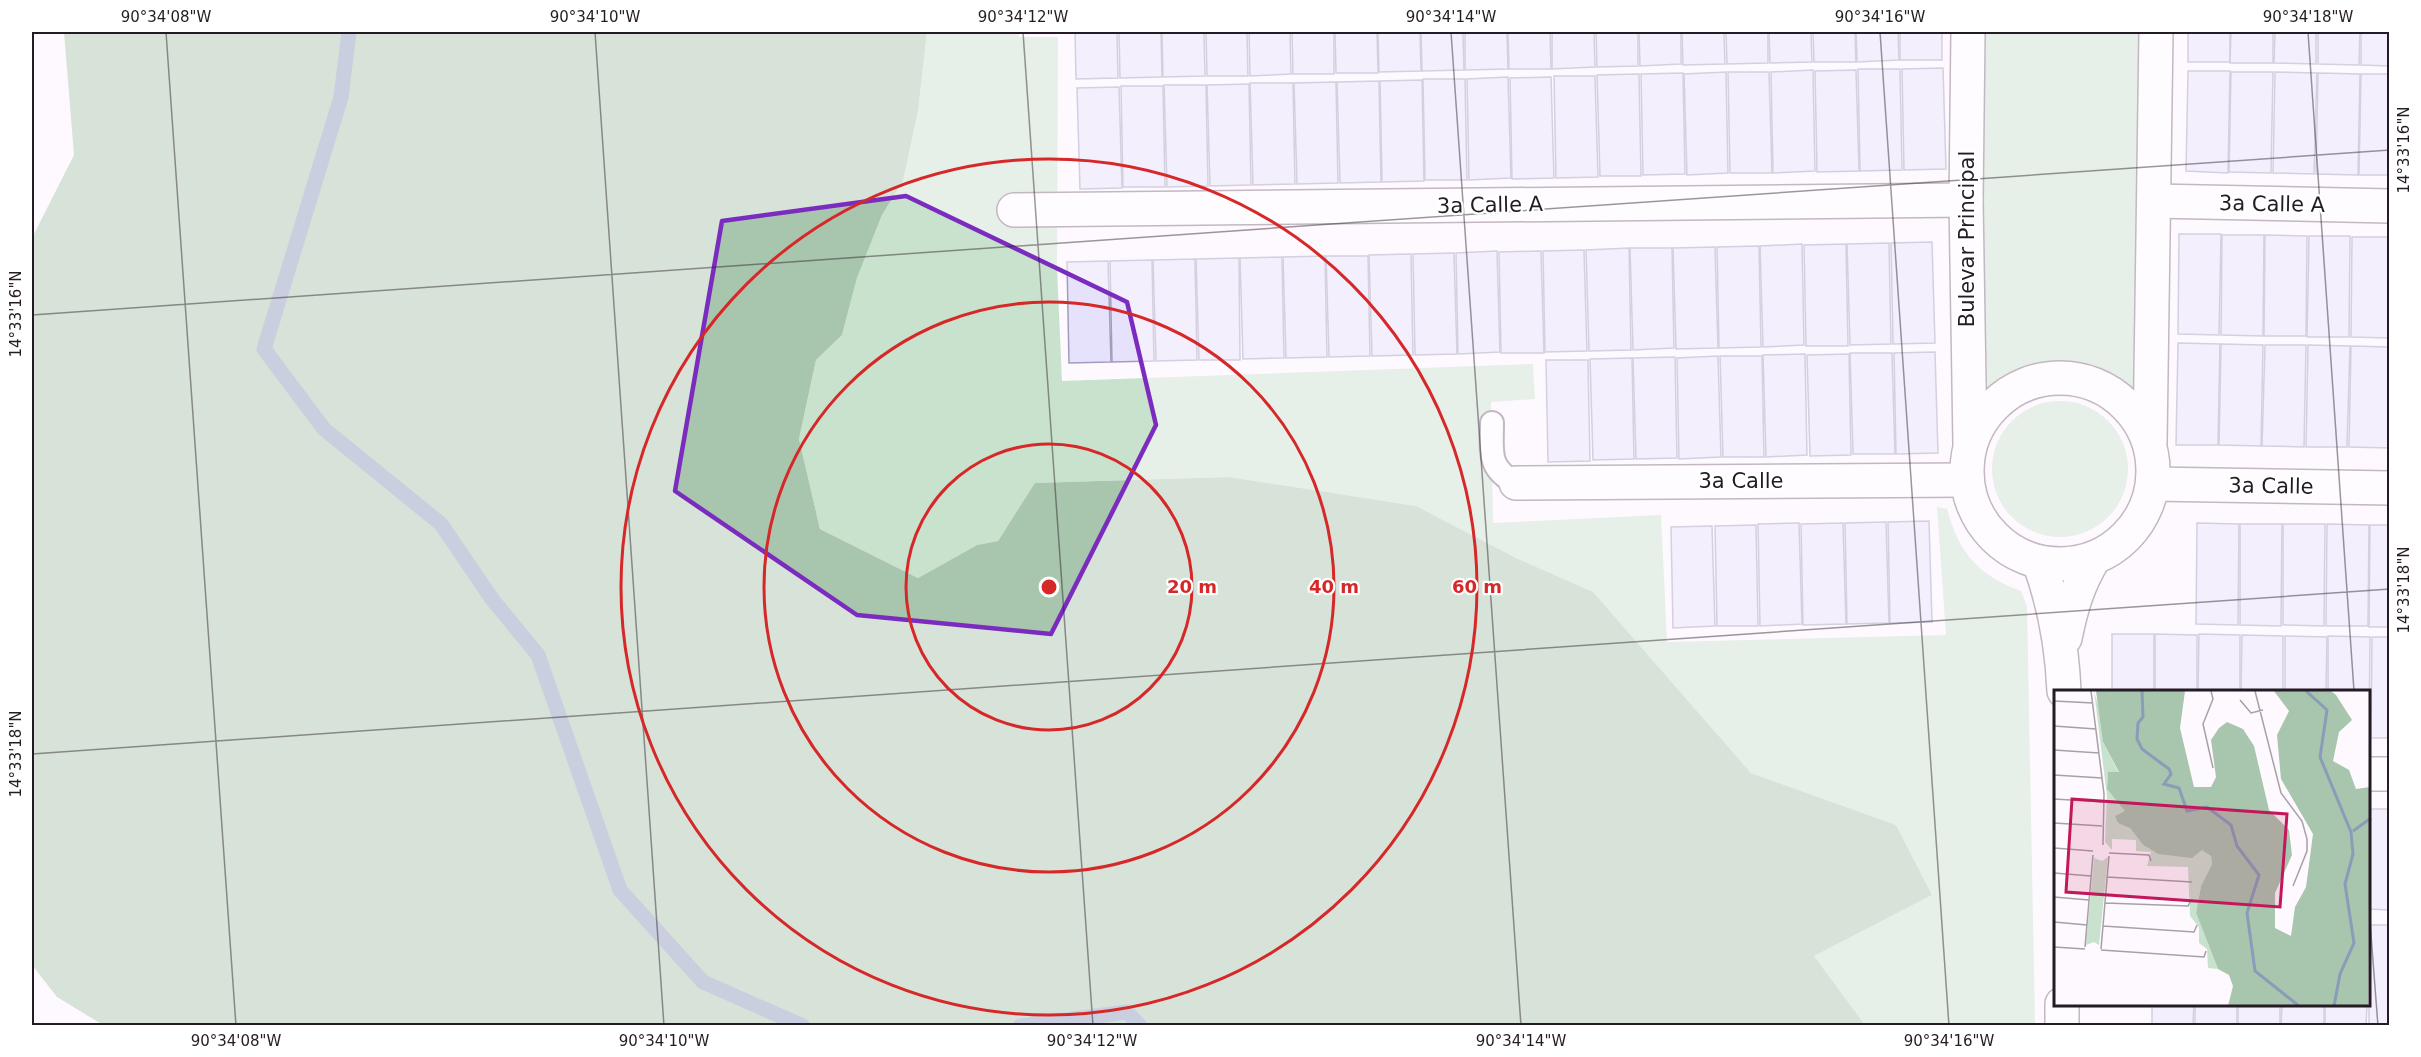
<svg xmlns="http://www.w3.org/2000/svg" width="2421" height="1057" font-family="'DejaVu Sans',sans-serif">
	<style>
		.green { fill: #c9e2ce }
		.forest { fill: #a8c5ad }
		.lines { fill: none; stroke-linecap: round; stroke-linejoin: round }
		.stream { stroke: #8b9cb8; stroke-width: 15 }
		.building { fill: #e6e2fc; stroke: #a29dbc; stroke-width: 1.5 }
		.lane-casing { stroke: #7d677e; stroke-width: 26 }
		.street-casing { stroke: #7d677e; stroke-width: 36 }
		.lane { stroke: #fff; stroke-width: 22 }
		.street { stroke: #fff; stroke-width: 33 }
		.marked { fill: none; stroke: #7b2cbf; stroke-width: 4.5; stroke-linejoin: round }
		.ticks { fill: none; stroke: #241b24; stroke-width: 1.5; stroke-opacity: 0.45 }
		.ring { fill: none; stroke: #d62828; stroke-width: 3 }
		.labels { text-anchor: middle; stroke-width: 4.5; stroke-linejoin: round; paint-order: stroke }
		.street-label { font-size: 21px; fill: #241b24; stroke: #fff }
		.inset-river { fill: none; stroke: #8b9cb8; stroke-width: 3 }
		.inset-road { fill: none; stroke: #a7a0a7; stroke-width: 1.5 }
		.view { fill: #c2185b; fill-opacity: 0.15; stroke: #c2185b; stroke-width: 3 }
		.inset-edge { fill: none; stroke: #241b24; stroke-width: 3 }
		.centre { fill: #d62828; stroke: #fff; stroke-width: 3 }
		.ring-label { font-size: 18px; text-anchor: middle; font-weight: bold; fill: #d62828; stroke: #fff; stroke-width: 4.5; stroke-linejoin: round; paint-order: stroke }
		.neatline { fill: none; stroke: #241b24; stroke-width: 2 }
		.ticks-label { font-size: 15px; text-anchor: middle; fill: #241b24 }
	</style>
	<rect width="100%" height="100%" fill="#fef9fe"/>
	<g class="green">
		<path d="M927,32h92v5h39l-1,231 5,113 471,-17 2,35 -44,3 2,121 168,-8 6,127 279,-7 -9,-128 10,2c12,44 31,66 74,82l6,15 8,419h-170l-51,-69 118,-61 -36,-70 -145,-52 -158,-181 -77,-34 -100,-52 -187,-29 -193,6 -38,58 -21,4 -59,33 -98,-49 -21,-90 17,-79 26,-25 15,-57 25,-63 21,-34 15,-70z"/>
		<path d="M1968,32h188l-15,391c-45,-63 -122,-58 -164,5z"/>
		<circle cx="2060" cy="469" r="68"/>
	</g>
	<polygon class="forest" points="64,32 927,32 918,111 903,181 882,215 857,278 842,335 816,360 799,439 820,529 918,578 977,545 998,541 1035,483 1229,477 1416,506 1516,558 1593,592 1751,773 1896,825 1932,895 1814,956 1865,1025 103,1025 57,997 32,965 32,238 74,155"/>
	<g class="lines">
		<g class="stream">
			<polyline points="349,32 341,97 264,349 324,429 441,524 492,599 538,655 620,890 703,982 803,1026"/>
			<polyline points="1020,1026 1127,1012 1140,1026"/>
		</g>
	</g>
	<g class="building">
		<polygon points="1075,32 1117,32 1118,78 1076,79"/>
		<polygon points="1119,32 1161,32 1162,77 1120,78"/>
		<polygon points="1162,32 1204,32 1205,76 1163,77"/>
		<polygon points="1206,32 1247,32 1248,76 1207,76"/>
		<polygon points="1249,32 1290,32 1291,74 1250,76"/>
		<polygon points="1292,32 1334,32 1334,74 1293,74"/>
		<polygon points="1335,32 1377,32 1378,73 1336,73"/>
		<polygon points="1378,32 1420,32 1421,71 1379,72"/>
		<polygon points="1421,32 1463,32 1464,70 1422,71"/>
		<polygon points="1465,32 1507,32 1508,69 1465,70"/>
		<polygon points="1508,32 1550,32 1551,69 1509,69"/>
		<polygon points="1552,32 1594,32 1595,67 1552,69"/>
		<polygon points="1596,32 1638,32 1638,66 1597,67"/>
		<polygon points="1639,32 1681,32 1681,64 1640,66"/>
		<polygon points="1682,32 1724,32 1725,64 1683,65"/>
		<polygon points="1726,32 1768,32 1768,63 1727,64"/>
		<polygon points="1769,32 1811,32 1812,62 1770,63"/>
		<polygon points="1813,32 1855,32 1856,62 1814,62"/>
		<polygon points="1856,32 1898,32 1899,60 1857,62"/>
		<rect x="1900" y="32" width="42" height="28"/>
		<rect x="2188" y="32" width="42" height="30"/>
		<polygon points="2231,32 2273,32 2273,63 2230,63"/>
		<polygon points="2275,32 2316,32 2316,64 2274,63"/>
		<polygon points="2318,32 2360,32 2359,65 2318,64"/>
		<polygon points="2361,32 2390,32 2390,66 2361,65"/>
		<polygon points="1943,68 1946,169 1904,170 1902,69"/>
		<polygon points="1858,69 1900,69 1902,170 1860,171"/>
		<polygon points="1813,70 1815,171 1773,173 1771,72"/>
		<polygon points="1856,70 1859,171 1817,172 1815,71"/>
		<polygon points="2188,71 2230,71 2228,173 2186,171"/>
		<polygon points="1726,72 1728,173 1687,175 1684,74"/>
		<polygon points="1728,72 1769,72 1772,173 1730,173"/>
		<polygon points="2231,72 2273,72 2271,173 2229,172"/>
		<polygon points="2275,72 2317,73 2314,174 2273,173"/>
		<polygon points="1683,73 1685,174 1643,175 1641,74"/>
		<polygon points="2318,73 2360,74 2358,175 2316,174"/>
		<polygon points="1639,74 1641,176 1600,176 1597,75"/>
		<polygon points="2361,74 2390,74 2390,175 2359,175"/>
		<polygon points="1554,76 1595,76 1598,177 1556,178"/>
		<polygon points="1508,77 1511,178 1469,180 1467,79"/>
		<polygon points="1551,77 1554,178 1512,179 1510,78"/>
		<polygon points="1423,79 1465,79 1467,180 1425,180"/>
		<polygon points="1422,80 1424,181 1382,182 1380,81"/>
		<polygon points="1379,81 1381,182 1340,183 1337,82"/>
		<polygon points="1336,82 1338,183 1297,184 1294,83"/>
		<polygon points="1250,83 1293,83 1295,184 1253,185"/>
		<polygon points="1249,84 1251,185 1210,186 1207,85"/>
		<polygon points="1164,85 1206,85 1208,186 1167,187"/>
		<polygon points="1121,86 1163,86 1165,187 1123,187"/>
		<polygon points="1119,87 1122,188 1080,189 1077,88"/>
		<polygon points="2179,234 2221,234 2219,335 2178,334"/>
		<polygon points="2222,235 2264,235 2263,336 2221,335"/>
		<polygon points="2265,235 2307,236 2306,336 2264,336"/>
		<polygon points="2309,236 2350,236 2349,337 2307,337"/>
		<polygon points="2352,237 2390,237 2390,338 2351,337"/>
		<polygon points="1932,242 1935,343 1893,344 1891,243"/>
		<polygon points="1889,243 1891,344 1850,345 1847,244"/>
		<polygon points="1802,244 1804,345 1763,347 1760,246"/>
		<polygon points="1846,244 1848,346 1806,346 1804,245"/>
		<polygon points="1759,246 1761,347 1719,348 1717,247"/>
		<polygon points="1715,247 1718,348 1676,349 1673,248"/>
		<polygon points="1629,248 1631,350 1589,351 1586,250"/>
		<polygon points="1630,248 1672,248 1674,348 1633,350"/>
		<polygon points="1584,250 1587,351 1545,352 1543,251"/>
		<polygon points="1497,251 1500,352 1458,354 1456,253"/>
		<polygon points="1541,251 1544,353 1501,353 1499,252"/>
		<polygon points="1454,253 1457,354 1415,355 1413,254"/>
		<polygon points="1411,254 1413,355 1372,356 1369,255"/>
		<polygon points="1325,256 1327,357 1286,358 1283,257"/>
		<polygon points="1326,256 1368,256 1370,356 1329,357"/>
		<polygon points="1282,257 1284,358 1243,359 1240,258"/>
		<polygon points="1239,258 1240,360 1199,360 1196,259"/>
		<polygon points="1195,259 1197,360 1156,361 1153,260"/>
		<polygon points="1152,260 1154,361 1112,362 1110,261"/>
		<polygon points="1108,261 1111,362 1069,363 1067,262"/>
		<polygon points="2178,343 2220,344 2218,445 2176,445"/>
		<polygon points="2221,344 2263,345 2261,446 2219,445"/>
		<polygon points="2265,345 2306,345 2304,447 2262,446"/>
		<polygon points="2308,345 2350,346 2347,447 2306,447"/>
		<polygon points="2351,346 2390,347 2390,448 2349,447"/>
		<polygon points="1935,352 1938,453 1896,454 1894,353"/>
		<polygon points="1850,353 1892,353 1895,454 1853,454"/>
		<polygon points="1805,354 1807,455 1766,457 1763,355"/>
		<polygon points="1849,354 1851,455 1810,456 1807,355"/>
		<polygon points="1718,356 1721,457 1679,459 1677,358"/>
		<polygon points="1720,356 1762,356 1764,457 1723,457"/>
		<polygon points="1675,357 1677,458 1636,459 1633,358"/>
		<polygon points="1632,358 1634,459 1593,460 1590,359"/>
		<polygon points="1546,360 1588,360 1590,461 1548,462"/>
		<polygon points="1929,521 1932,622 1890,623 1888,522"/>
		<polygon points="1886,522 1889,623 1847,624 1845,523"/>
		<polygon points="1799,523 1802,624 1760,626 1758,524"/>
		<polygon points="1843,523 1846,624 1803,625 1801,524"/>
		<polygon points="2197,523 2239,524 2238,625 2196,624"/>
		<polygon points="2240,524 2282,524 2281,626 2240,625"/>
		<polygon points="2283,524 2325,524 2324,626 2283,625"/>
		<polygon points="2327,524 2369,525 2368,626 2326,626"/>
		<polygon points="1756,525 1758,626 1717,626 1715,526"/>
		<polygon points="2370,525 2390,525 2390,627 2369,627"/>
		<polygon points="1712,526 1715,626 1673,628 1671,527"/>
		<rect x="2112" y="634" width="42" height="57"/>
		<polygon points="2155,634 2197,635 2197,691 2155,691"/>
		<polygon points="2199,634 2240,635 2240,691 2198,691"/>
		<polygon points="2242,635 2283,636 2283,691 2241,691"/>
		<polygon points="2285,636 2327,637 2326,691 2285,691"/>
		<polygon points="2328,636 2370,637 2369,737 2368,691 2328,691"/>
		<polygon points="2372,637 2390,637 2390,738 2371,738"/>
		<polygon points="2369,809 2390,809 2390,910 2368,909"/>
		<rect x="2369" y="925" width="21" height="101"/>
		<polygon points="2152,1004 2194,1004 2193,1024 2152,1024"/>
		<rect x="2195" y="1004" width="42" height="20"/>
		<polygon points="2238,1004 2280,1004 2280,1025 2238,1024"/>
		<polygon points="2282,1004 2324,1004 2324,1025 2281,1025"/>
		<polygon points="2325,1004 2367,1004 2366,1026 2325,1025"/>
	</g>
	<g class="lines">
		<g class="lane-casing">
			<path id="lane" d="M1492,423c0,29 -5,45 24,60"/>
		</g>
		<g class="street-casing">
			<g id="street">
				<polyline points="1968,32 1966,200 1970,444"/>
				<polyline points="2154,201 2390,206"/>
				<polyline points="1014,210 1966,200"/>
				<circle cx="2060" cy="471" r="93"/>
				<polyline points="2150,442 2156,32"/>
				<polyline points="1516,483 1967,480"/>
				<polyline points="2153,484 2390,488"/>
				<path d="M2039,562c16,43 23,83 25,129"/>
				<path d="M2065,638c6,-30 13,-54 29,-80"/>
				<polyline points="2368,774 2390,774"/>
				<polyline points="2062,1026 2062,1004"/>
			</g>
		</g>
		<use href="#lane" class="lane"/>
		<use href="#street" class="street"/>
	</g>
	<path d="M0 0H2421V1057H0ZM906,196l221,106 29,123 -105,209 -194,-19 -182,-124 47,-270z" fill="#fef9fe" fill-opacity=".55" fill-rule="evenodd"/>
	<path class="marked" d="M906,196l221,106 29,123 -105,209 -194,-19 -182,-124 47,-270z"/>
	<path class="ticks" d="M166,32l70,994M595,32l69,994M1023,32l70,994M1451,32l70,994M1880,32l69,994M2308,32l46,659M32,315l2358,-165M32,754l2358,-165M2368,896l10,130"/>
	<g class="ring">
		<circle cx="1049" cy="587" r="143"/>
		<circle cx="1049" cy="587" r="285"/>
		<circle cx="1049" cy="587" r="428"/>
	</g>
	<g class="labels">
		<g class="street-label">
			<text transform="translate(2272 204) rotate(1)" y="7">3a Calle A</text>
			<text transform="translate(1490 205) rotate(-1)" y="7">3a Calle A</text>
			<text transform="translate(1967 239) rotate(-90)" y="7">Bulevar Principal</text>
			<text x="1741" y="488">3a Calle</text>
			<text transform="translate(2271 486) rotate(1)" y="7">3a Calle</text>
		</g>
	</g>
	<g transform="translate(2054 690)">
		<rect width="316" height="316" fill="#fef9fe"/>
		<path d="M40,1l8,28 1,23 16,31h-11l-1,16 19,22 4,17 13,17 15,9 45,-4 8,5 1,9 -11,22 -5,27 22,56 -10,-1 -1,-19 -8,-6v-16l-9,-11 -2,-49 -41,-1 4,-14 -15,-1v-11l-24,-1v11l-7,-8 2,-46zM54,167l-9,88 -5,-3 -8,3 8,-87 8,3z" fill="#c9e2ce"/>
		<path d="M42,1h89l-5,37 14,59h17l5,-10 -5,-37 8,-12 8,-6 16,7 11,17 15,64 20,20 3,25 -17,38v35l16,8 4,-29 11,-20 7,-53 -32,-55 -4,-44 12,-24 -15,-20h57l5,4 16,25 -13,12 -6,29 16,9 7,19 14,-2 -2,219h-140l5,-20 -4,-11 -11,-6 -22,-56 5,-27 11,-22 -1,-8 -9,-6 -10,8 -34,-4 -15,-9 -13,-17 -12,-5 -3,-7 10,-5 -18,-22 1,-17h11l-16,-30z" fill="#a8c5ad"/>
		<path class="inset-river" d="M88,1l1,26 -5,6 -1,16 5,10 27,20 2,5 -7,10 15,4 8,23 20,-4 24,18 6,21 22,29 -12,38 8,58 44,35M252,1l21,19 -7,47 31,75 2,22 -8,30 9,59 -14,31 -6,32M299,141l18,-13"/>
		<path class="inset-road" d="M37,1l13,103 -1,51M157,1l2,8 -10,25 10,44M201,1l26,102 21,28 5,18v12l-14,35M186,10l11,13 12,-3M0,11l39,2M0,36l42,3M0,60l45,3M0,85l48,3M0,109l50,3M0,133l48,3M0,158l39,3M55,163l40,2 2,6M0,183l37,3M53,187l85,5M0,207l35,3M51,213l83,3 3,-6M0,232l33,3M49,236l91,6 3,-7M0,257l31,2M31,257l8,-92M47,259l8,-93M47,260l103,7 2,-6"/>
		<path class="view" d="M18,109l215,15 -7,93 -214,-15z"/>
		<rect width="316" height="316" class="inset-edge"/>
	</g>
	<circle cx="1049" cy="587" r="9" class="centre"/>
	<g class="ring-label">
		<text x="1192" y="593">20 m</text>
		<text x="1334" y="593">40 m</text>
		<text x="1477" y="593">60 m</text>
	</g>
	<rect width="2421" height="1057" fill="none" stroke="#ffffff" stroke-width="66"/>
	<rect x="33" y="33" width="2355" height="991" class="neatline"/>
	<g class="ticks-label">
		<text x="166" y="22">90°34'08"W</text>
		<text x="595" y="22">90°34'10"W</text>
		<text x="1023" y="22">90°34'12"W</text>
		<text x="1451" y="22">90°34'14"W</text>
		<text x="1880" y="22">90°34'16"W</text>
		<text x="2308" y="22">90°34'18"W</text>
		<text transform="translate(2404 150) rotate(-90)" y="5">14°33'16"N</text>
		<text transform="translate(16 314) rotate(-90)" y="5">14°33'16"N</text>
		<text transform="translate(2404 590) rotate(-90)" y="5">14°33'18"N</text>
		<text transform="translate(16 754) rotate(-90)" y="5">14°33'18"N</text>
		<text x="236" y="1046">90°34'08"W</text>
		<text x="664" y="1046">90°34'10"W</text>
		<text x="1092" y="1046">90°34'12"W</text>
		<text x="1521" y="1046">90°34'14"W</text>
		<text x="1949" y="1046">90°34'16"W</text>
	</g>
</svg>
